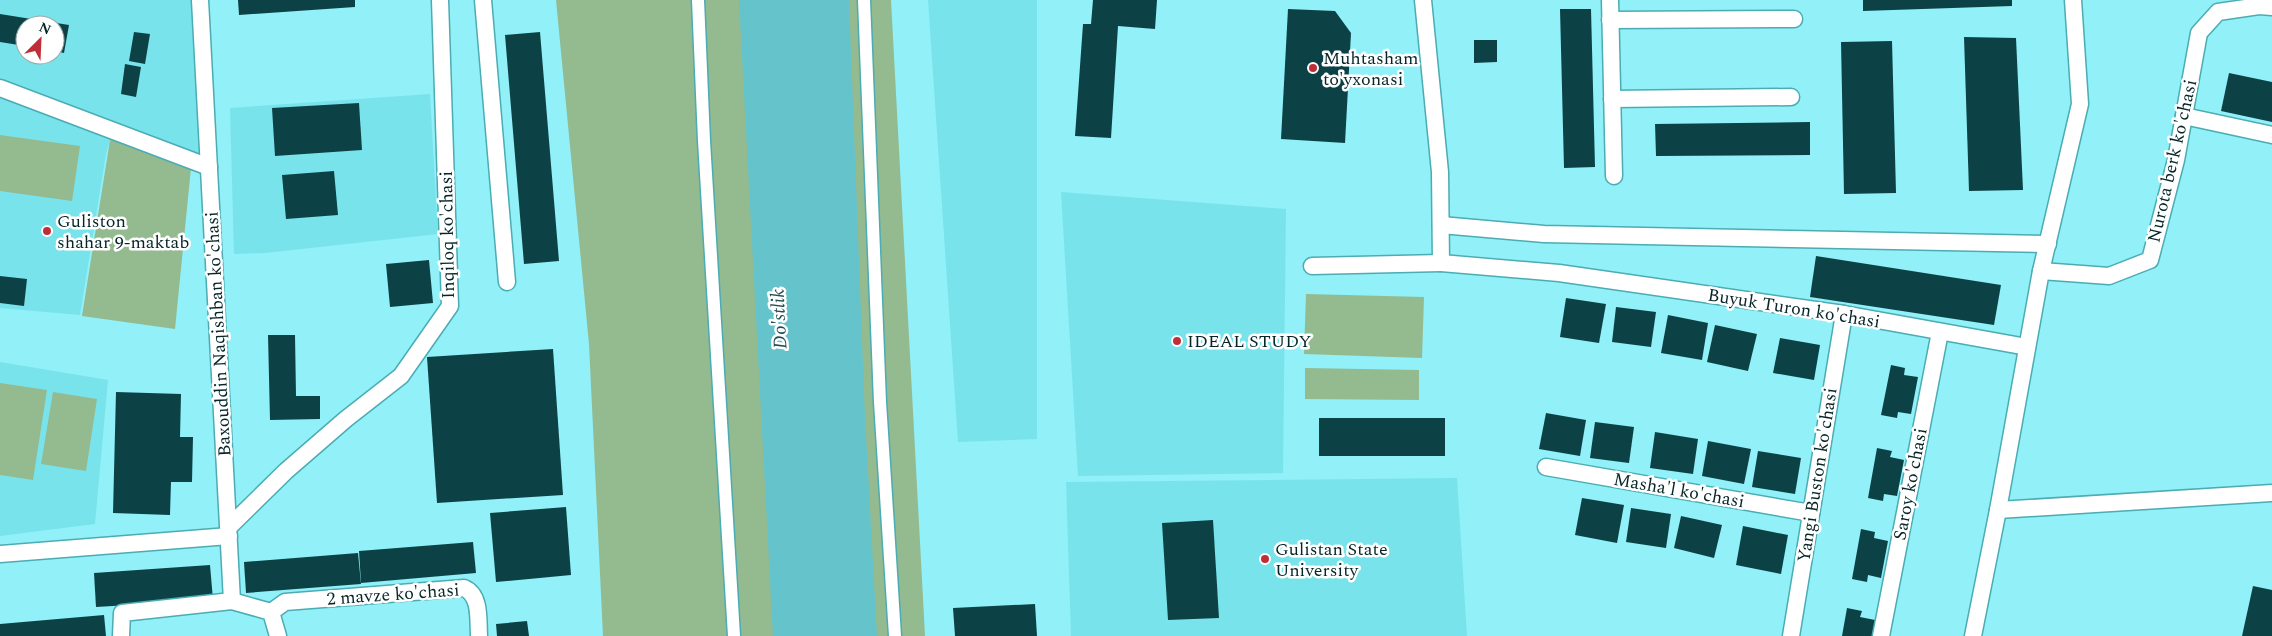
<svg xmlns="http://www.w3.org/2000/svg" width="2272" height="636" font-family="Spectral,serif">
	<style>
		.built { fill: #79e3ec; fill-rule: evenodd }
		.green { fill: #94ba90 }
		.water { fill: #65c4cb }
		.building { fill: #0c4246 }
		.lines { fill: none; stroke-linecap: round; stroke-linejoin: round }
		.pedestrian-casing { stroke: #4bacb4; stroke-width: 15 }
		.minor-casing { stroke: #4bacb4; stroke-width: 19 }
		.pedestrian { stroke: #fff; stroke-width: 12 }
		.minor { stroke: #fff; stroke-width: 16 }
		.poi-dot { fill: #bf2f39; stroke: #fff; stroke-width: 2 }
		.labels { text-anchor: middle; stroke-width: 5; stroke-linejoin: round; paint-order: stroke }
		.poi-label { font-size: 18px; fill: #052527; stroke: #fff; text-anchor: start }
		.street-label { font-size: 18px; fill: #052527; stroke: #fff }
		.water-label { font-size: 19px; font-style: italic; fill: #224d51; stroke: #fff }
	</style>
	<rect width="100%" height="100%" fill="#91f0f8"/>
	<g class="built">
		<path d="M0,0h192l12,152 -13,16 -81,-28 -4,14 -26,161 -80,-7zM25,25h30v30h-30z"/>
		<polygon points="928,0 1037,0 1037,439 958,442"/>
		<polygon points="430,94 438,234 265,253 234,254 230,108"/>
		<polygon points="1061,192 1286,209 1283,473 1078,476"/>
		<polygon points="0,362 108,380 95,524 0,536"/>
		<polygon points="1457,478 1467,636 1071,636 1066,482"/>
	</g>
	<g class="green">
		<polygon points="556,0 891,0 925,636 603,636 589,344"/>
		<polygon points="0,135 80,146 72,201 0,191"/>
		<polygon points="110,140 120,142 191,168 175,329 82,316"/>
		<polygon points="1306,294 1424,297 1422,358 1304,354"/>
		<polygon points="1305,368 1419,370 1419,400 1305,399"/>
		<polygon points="0,383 47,390 33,480 0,475"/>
		<polygon points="53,392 97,399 86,471 41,464"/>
	</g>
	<polygon class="water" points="739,0 849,0 865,418 877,636 773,636"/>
	<g class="building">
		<polygon points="238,0 355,0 355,7 239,15"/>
		<polygon points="1093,0 1157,0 1155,29 1118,26 1111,138 1075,136 1083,24 1091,24"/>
		<polygon points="1863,0 2012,0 2012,6 1863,11"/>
		<polygon points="1288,9 1335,11 1351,33 1345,143 1281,139"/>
		<polygon points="1560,9 1591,9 1595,167 1564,168"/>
		<polygon points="0,14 69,25 64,53 55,51 55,25 25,25 25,46 0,42"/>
		<polygon points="134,32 150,34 145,64 129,61"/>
		<polygon points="540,32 559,261 524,264 505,35"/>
		<polygon points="1964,37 2016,38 2023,190 1969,191"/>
		<polygon points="1474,40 1497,40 1497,62 1474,63"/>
		<polygon points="1892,41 1896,193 1844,194 1841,42"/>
		<polygon points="125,64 141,67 136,97 121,94"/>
		<polygon points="2229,73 2272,82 2272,122 2221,111"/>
		<polygon points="359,103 362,150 275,156 272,108"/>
		<polygon points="1810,122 1810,155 1656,156 1655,124"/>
		<polygon points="334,171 338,215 286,219 282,175"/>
		<polygon points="1816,256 2001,285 1994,325 1810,297"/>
		<polygon points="429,260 433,303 390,307 386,264"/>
		<polygon points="0,276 27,279 24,306 0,303"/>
		<polygon points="1566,298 1606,304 1599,343 1560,337"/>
		<polygon points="1616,307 1656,312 1651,347 1612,342"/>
		<polygon points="1668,315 1708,323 1702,360 1661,353"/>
		<polygon points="1715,325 1757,334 1748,371 1707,362"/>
		<polygon points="268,335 295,335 296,396 320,396 320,419 270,420"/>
		<polygon points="1780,338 1820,345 1814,380 1773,373"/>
		<polygon points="553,349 563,495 437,503 427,357"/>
		<polygon points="1891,365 1905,368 1904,375 1918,377 1911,414 1898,412 1897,418 1881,415"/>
		<polygon points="116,392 181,394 180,437 193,437 192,482 171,482 170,515 113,513"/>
		<polygon points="1546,413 1586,420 1580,456 1539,449"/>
		<rect x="1319" y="418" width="126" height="38"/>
		<polygon points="1595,422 1634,427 1629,463 1590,458"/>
		<polygon points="1655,432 1698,439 1693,474 1650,468"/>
		<polygon points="1708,441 1751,449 1744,484 1702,476"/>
		<polygon points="1877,448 1892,451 1890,457 1904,460 1897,496 1884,494 1883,501 1868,498"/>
		<polygon points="1758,451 1801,458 1795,494 1752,487"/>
		<polygon points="1582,498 1624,505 1617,543 1575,535"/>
		<polygon points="566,507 571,575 496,582 490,513"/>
		<polygon points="1631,508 1671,514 1666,548 1626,542"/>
		<polygon points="1681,516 1722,525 1714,558 1674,548"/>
		<polygon points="1213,520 1219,618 1168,620 1162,523"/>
		<polygon points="1743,526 1788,535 1781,574 1736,565"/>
		<polygon points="1861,529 1875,532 1874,538 1888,541 1881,578 1868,575 1867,582 1852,579"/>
		<polygon points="473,542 476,573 361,583 359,551"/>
		<polygon points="358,553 361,584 246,593 244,562"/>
		<polygon points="210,565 213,600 96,607 94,573"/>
		<polygon points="2253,586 2272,590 2272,636 2242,636"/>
		<polygon points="1035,604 1037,636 955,636 953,608"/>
		<polygon points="1847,608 1862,611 1860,617 1875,620 1872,636 1842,636"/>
		<polygon points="104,615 106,636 0,636 0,624"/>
		<polygon points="527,621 529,636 497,636 496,624"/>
	</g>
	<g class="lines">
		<g class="pedestrian-casing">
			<g id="pedestrian">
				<polyline points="698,0 704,141 734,636"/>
				<polyline points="864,0 880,402 895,636"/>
			</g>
		</g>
		<g class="minor-casing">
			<g id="minor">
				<polyline points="200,0 232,601 271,612 278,636"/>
				<polyline points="483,0 507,282"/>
				<polyline points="1423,0 1440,172 1441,263 1559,273 1844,314 2027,347"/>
				<polyline points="1610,0 1614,176"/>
				<polyline points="1610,20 1794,19"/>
				<polyline points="0,88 209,167"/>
				<polyline points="1612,99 1791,97"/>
				<polyline points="2184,116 2272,135"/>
				<polyline points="1441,225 1544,234 2048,244"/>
				<polyline points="1312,266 1441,263"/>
				<polyline points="2041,271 2109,276 2150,260 2176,160 2199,33 2218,12 2259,6 2272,7"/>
				<polyline points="1546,467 1811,513"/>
				<polyline points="1998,510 2272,493"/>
				<polyline points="229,527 286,471 346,419 401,376 450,306 440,0"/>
				<polyline points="0,554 229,536"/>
				<path d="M271,612l14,-10 179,-14c17,7 14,32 15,48"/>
				<polyline points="121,636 122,613 232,601"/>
				<polyline points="1791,636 1844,314"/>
				<polyline points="1881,636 1940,332"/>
				<polyline points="1973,636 1998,510 2041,271 2080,104 2073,0"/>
			</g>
		</g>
		<use href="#pedestrian" class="pedestrian"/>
		<use href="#minor" class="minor"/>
	</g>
	<g class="poi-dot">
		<circle cx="1313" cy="68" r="5"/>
		<circle cx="47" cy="231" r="5"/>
		<circle cx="1177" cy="341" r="5"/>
		<circle cx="1265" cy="559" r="5"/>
	</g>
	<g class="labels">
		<g class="poi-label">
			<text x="1323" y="64">Muhtasham<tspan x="1323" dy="21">to'yxonasi</tspan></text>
			<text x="57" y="227">Guliston<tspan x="57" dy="21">shahar 9-maktab</tspan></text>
			<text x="1187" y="347">IDEAL STUDY</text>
			<text x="1275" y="555">Gulistan State<tspan x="1275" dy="21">University</tspan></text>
		</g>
		<g class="street-label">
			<text transform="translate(2172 161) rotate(-77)" y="6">Nurota berk ko'chasi</text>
			<text transform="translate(447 235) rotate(-91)" y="6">Inqiloq ko'chasi</text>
			<text transform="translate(1794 308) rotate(9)" y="6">Buyuk Turon ko'chasi</text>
			<text transform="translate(218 334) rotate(-93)" y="6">Baxouddin Naqishban ko'chasi</text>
			<text transform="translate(1817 475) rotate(-81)" y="6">Yangi Buston ko'chasi</text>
			<text transform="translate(1910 484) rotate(-79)" y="6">Saroy ko'chasi</text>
			<text transform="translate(1679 490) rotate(10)" y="6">Masha'l ko'chasi</text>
			<text transform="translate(393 594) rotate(-4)" y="6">2 mavze ko'chasi</text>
		</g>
		<g class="water-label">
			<text transform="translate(778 319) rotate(-93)" y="7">Do'stlik</text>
		</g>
	</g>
	<g transform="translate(40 40) rotate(24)"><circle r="24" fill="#ffffff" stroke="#9ba8a9"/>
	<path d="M0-4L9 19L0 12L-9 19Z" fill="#bf2f39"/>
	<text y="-8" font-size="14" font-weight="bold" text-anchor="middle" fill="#052527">N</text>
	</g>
</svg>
